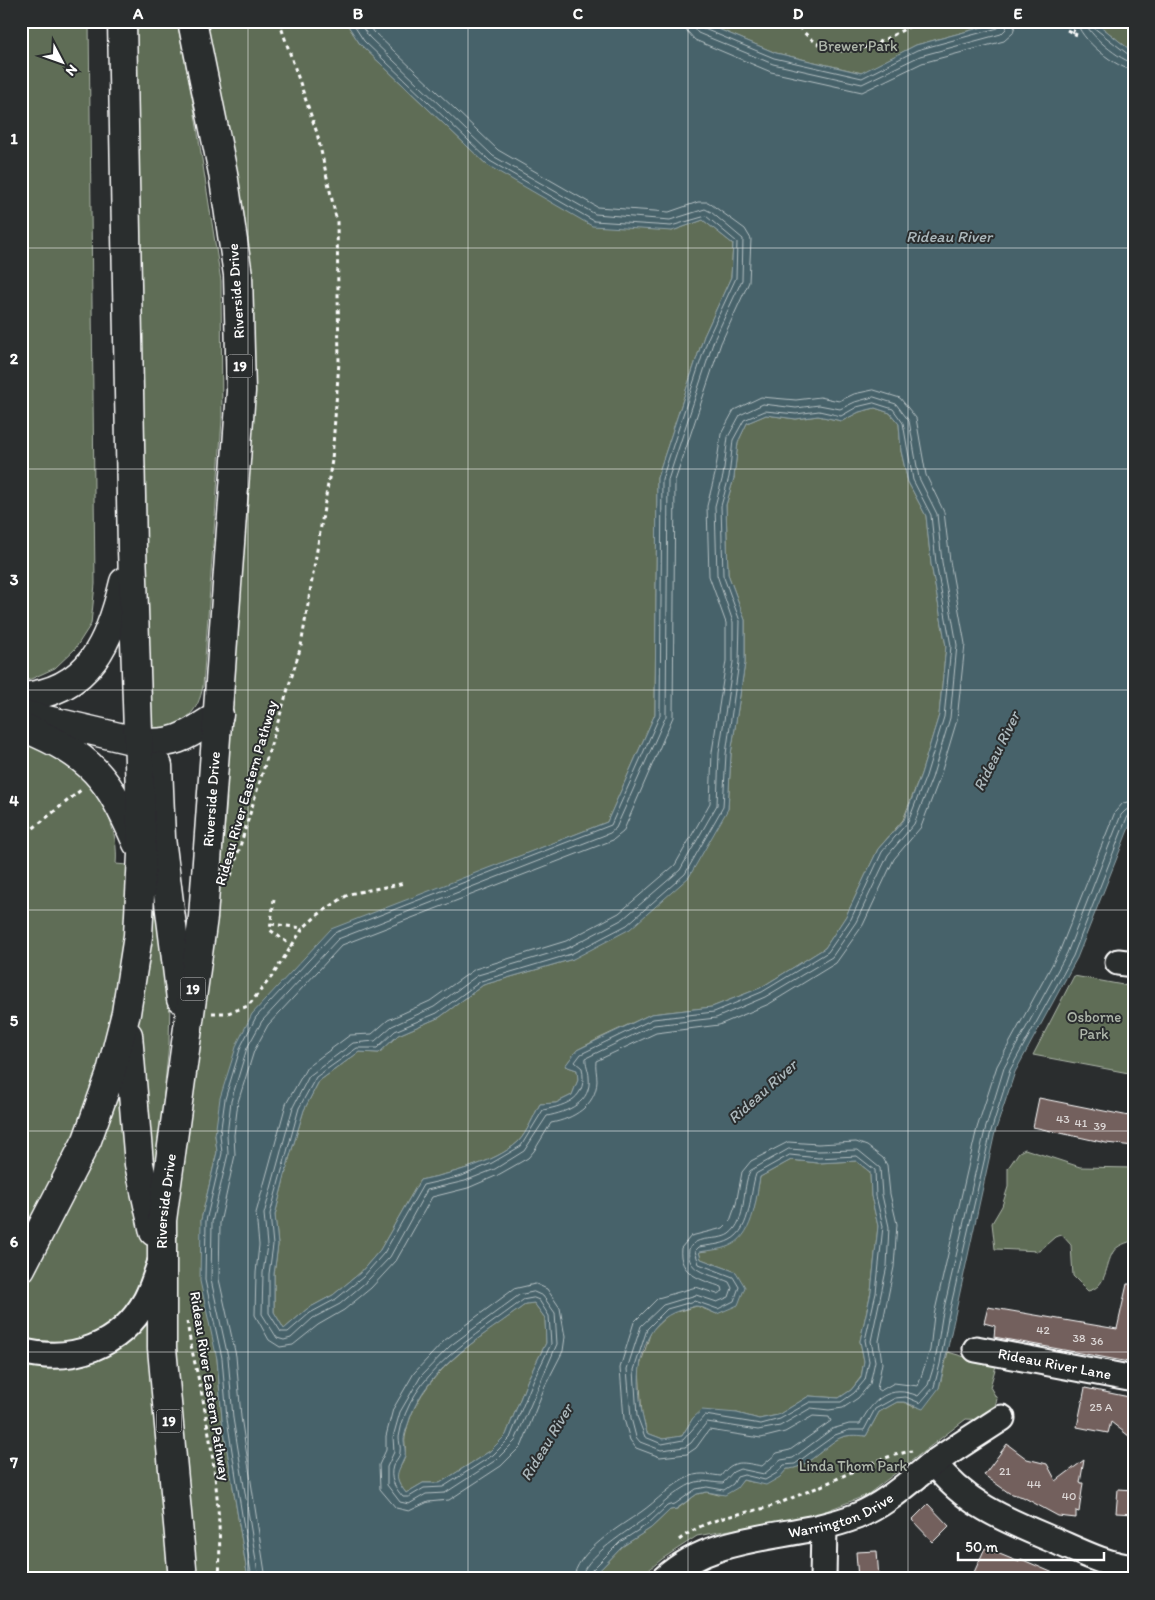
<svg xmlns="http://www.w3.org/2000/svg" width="1155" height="1600" font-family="Itim,sans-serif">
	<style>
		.green { fill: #5e6d56; stroke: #aeb6aa }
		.water { fill: #46626a; stroke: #90a1a6; fill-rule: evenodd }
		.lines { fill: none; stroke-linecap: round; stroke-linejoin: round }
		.shore { stroke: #b5c0c3; stroke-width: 1 }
		.building { fill: #73605d; stroke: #fff }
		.minor-casing { stroke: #fff; stroke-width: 29 }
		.major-casing { stroke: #fff; stroke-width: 31 }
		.path { stroke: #fff; stroke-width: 3; stroke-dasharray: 4 4; stroke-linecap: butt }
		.minor { stroke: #2a2d2e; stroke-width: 25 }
		.major { stroke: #2a2d2e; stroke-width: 28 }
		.grid { fill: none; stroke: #fff; stroke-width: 1; stroke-opacity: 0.55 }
		.labels { text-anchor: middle; stroke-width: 4; stroke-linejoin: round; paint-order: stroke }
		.number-label { font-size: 12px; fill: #dcd7d6 }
		.shield { fill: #2a2d2e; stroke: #bfc0c0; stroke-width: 1 }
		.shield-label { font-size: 14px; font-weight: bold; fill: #fff }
		.park-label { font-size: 15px; fill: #aeb6aa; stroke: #2a2d2e }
		.street-label { font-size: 15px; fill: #fff; stroke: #2a2d2e }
		.water-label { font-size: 16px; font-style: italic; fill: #acb8bc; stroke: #2a2d2e }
		.neatline { fill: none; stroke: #fff; stroke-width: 2 }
		.grid-label { font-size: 16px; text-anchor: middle; font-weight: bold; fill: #fff }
	</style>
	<rect width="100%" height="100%" fill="#2a2d2e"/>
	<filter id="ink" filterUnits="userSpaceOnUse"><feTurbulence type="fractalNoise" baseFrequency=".02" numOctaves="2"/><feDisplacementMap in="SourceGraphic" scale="10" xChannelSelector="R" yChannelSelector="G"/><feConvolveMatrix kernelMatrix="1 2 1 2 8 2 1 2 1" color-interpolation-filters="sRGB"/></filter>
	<g filter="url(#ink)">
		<g class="green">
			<polygon points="21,21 89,21 95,584 91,624 75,649 55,668 31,679 21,681"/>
			<path d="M136,21h41l17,87 27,173 1,139 -19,266c-5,27 -18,37 -44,46l-8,-9 -3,-16z"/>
			<polygon points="192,21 345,21 360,44 487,165 672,231 703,220 733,244 731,277 704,336 657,478 655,714 607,822 454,882 215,1135 217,1152 201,1220 217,1359 222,1419 248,1579 196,1579 174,1322 176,1196 211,960 223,844 227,799 217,744 241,391"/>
			<polygon points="699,21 1005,21 916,45 862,73 776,53"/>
			<polygon points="1094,21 1134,21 1134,53"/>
			<path d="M875,408l15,5 9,11 2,27 7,31 18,34 5,48 15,82 -7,69 -18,59 -18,46 -25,29 -32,67 -21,32 -65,40 -48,19 -61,7 -51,24 -23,12 -12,16 12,4 1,10 -6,15 -16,8 -16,1c-6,11 -13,29 -22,38 -23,21 -69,32 -98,38l-40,70 -20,23 -27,22 -26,14 -23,20 -10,-17v-38l4,-29 -3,-30 14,-56 15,-49 15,-29 40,-29 20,1 19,-18 42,-18 43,-32 90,-26 155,-150 3,-55 14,-91v-43l-17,-46 -2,-69 8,-27 4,-36 9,-19 19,-8 30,4 22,-3 24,5 17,-9z"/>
			<path d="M21,736l63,35 -4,5c24,21 39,56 36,88l11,1v4c-1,83 -13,171 -45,249 -18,42 -40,82 -61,122z"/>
			<polygon points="152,887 157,887 170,1001 169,1043 146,1272 138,1296 112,1328 72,1345 21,1344 21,1294 84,1171"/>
			<polygon points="1074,976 1134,987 1134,1074 1033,1055"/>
			<path d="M1025,1149l55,18 54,1v72c-7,3 -17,5 -21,12 -8,14 -6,35 -25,39l-15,-15 -2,-31 -9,-10 -7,2 -16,14 -44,-2 -3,-26 10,-17 6,-19v-19l11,-16z"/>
			<polygon points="791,1160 818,1163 856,1161 870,1172 871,1196 878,1226 871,1292 860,1341 864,1361 861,1377 851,1390 839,1398 809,1396 778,1415 759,1419 737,1413 693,1418 682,1436 663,1439 647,1433 642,1415 639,1369 651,1331 669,1314 697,1306 717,1314 736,1272 701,1259 699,1252 722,1248 754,1209 760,1177"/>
			<path d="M534,1303l11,15 1,25 -18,36 -22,56 -16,16 -50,32h-17l-17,10c-20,-26 -1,-21 -1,-41 1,-5 -1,-10 0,-15 11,-63 74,-98 121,-133z"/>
			<polygon points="150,1317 171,1579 21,1579 21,1361 135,1328"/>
			<path d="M948,1352l48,14 -6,21 7,12 -4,14 -7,7 -20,-1 -99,76 -49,19 -121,22 -35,23 -24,20h-47l32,-33 28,-18 19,-18 7,-1 20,-15 10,-2 12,3 20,-10 4,-5c16,5 32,3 44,-11 18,0 34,-19 49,-29 9,-6 20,-5 30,-4l13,-24 18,-10h7l10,5 25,-19z"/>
		</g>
		<path class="water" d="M345,21h354l77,32 85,20 55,-28 89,-24h89l40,32v762l-57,143 -62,114 -20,60 -56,256 -16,21 -19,-7h-7l-18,10 -13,24c-10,-1 -21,-2 -30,4 -15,10 -31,29 -49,29l-7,8 -14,8 -23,-5 -6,8 -12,7 -18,-3 -10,2 -21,15 -6,1 -19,18 -28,18 -32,33h-343l-26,-160 -5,-60 -17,-78 1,-61 16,-68 -2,-17 5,-37 17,-54 15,-30 79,-85 276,-107 48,-108 2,-236 47,-142 27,-59 2,-33 -30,-24 -31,11 -80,-5 -105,-61 -127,-121zM875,408l15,5 9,11 2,27 7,31 18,34 5,48 15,82 -7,69 -18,59 -17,46 -26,29 -32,67 -21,32 -65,40 -48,19 -61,7 -74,36 -12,16 12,4 1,10 -6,15 -16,8 -16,1c-6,11 -13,29 -22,38 -23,21 -69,32 -98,38l-40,70 -20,23 -27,22 -26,14 -23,20 -10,-17v-38l4,-29 -3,-30 14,-56 15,-49 15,-29 40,-29 20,1 19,-18 42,-18 43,-32 90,-26 57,-30 59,-52 39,-68 3,-55 14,-91v-43l-17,-46 -2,-69 8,-27 4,-36 9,-19 19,-8 30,4 22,-3 24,5 17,-9zM791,1160l27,3 38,-2 14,11 1,24 7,30 -7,66 -11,49 4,20 -3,17 -10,12 -12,8 -30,-2 -31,19 -19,4 -22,-6 -35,-3 -9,8 -11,18 -19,3 -16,-6c-13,-40 -15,-109 34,-123 5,-1 11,-4 15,-4 6,0 15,6 21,8l21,-9 7,-18 -9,-15 -35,-13 -2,-7c11,-2 24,-2 34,-8 21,-11 23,-47 27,-67zM534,1303l11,15 1,25 -18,36 -22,56 -16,16 -50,32h-17l-17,10c-14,-18 -8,-19 -1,-37 1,-5 -1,-11 -1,-16 0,-6 4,-15 6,-22 18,-52 74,-82 116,-114z"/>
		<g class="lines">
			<g class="shore">
				<polyline points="685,21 687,31 695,40 771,72 862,92 922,63 1004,41 1013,33 1016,21"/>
				<polyline points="692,21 694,28 698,33 773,64 862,84 920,56 1001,34 1006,29 1008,21"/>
				<polyline points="699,21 702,28 774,58 862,78 917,50 998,28 1002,21"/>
				<path d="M1077,21c1,17 41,49 57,49"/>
				<path d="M1085,21c1,12 37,41 49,42"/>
				<polyline points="1091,21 1093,27 1129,55 1134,56"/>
				<path d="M874,390l26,8 16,20 10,57 18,37 6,49 15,83 -8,76 -18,60 -18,47 -27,32 -31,66 -27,38 -67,41 -50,21 -63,8 -60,28c-1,6 1,13 1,20 -1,25 -24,38 -46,42l-17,28 -6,7 -30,17 -30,13 -36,9 -36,64 -25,27 -27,22 -26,15 -25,20 -13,2 -11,-7 -14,-25 1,-42 3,-28 -3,-32 30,-109 21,-37 43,-32 22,-1 16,-14 42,-19 45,-32 91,-28 53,-28 56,-48 35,-62 2,-51 14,-91v-38l-17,-47 -2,-70 8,-32 6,-40 13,-24 27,-13 35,3 24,-3 19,4 15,-7z"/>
				<path d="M874,397l22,7 13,17 10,57 18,36 5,48 15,83 -7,73 -18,60 -18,46 -26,31 -32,67 -24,35 -67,40 -49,21 -62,7 -68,33c-1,5 3,13 3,19 3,26 -22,35 -42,39l-23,35 -29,18 -30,12 -38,9 -37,67 -23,24 -27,23 -27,14 -22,20 -7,2 -7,-2 -15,-24 1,-41 4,-28 -3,-31 29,-107 16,-31 44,-33 22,-2 17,-15 42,-19 44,-32 90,-27 55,-29 57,-49 37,-65 2,-52 14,-91v-40l-16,-47 -2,-69 8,-30 5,-39 12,-22 23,-11 33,4 23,-3 21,4 15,-7z"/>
				<path d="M874,403l19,6 10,14 10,57 18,35 5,48 15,83 -7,71 -18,59 -18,46 -26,30 -31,67 -23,33 -66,40 -48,20 -61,7 -72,35 -6,8 7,6c6,30 -14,37 -39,42l-22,36 -29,17 -30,13 -39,9 -39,68 -21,24 -27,22 -26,14 -22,19h-7l-12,-19v-39l4,-29 -3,-31 29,-106 17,-31 41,-29h20l18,-17 42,-18 44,-32 90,-27 56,-29 58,-51 38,-67 3,-53 13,-92 1,-41 -17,-46 -2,-69 8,-29 4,-37 11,-20 21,-9 31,3 23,-3 22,5 16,-9z"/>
				<path d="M789,1149l29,2 40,-1 22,18 2,27 7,32 -2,39 -16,75 4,20 -5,23 -12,14 -15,10 -14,2 -18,-2 -31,18 -22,4 -51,-8 -16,21 -6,4 -24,3 -21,-8 -4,-5 -5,-19 -4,-49 14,-43 22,-21 33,-10 21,7 12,-5 3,-9 -3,-6c-17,-8 -44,-9 -40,-33 8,-15 28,-7 40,-15 19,-14 12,-45 21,-63z"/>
				<path d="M790,1155l28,3 39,-2 18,14 1,26 7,30 -7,67 -11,47 4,21 -4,19 -11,13 -13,9h-31l-30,17 -19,5 -56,-9 -22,25 -21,4 -17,-7 -8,-21 -3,-46 13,-41 20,-20 28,-8 23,8 16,-8 5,-14 -6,-10 -34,-13 -4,-13 4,-4c10,-2 22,-2 31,-7 22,-11 19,-46 26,-66z"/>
				<polygon points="536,1284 547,1289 560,1308 565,1337 563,1351 545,1386 522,1445 501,1466 449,1500 428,1502 409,1511 396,1508 380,1489 379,1465 386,1450 386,1436 393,1409 414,1373 445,1340 514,1289"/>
				<polygon points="534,1292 543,1296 555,1313 557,1344 515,1441 496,1460 445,1493 426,1494 409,1504 400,1502 387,1485 387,1467 394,1452 393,1437 400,1412 421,1376 450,1346 519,1295"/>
				<path d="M534,1298l5,2 10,16 2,28 -18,37 -23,57 -17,17 -50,32 -19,1 -15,9h-6c-8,-9 -14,-19 -10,-31 2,-5 7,-9 7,-14 1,-5 -1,-10 -1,-15 10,-65 77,-101 124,-137z"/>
				<polyline points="252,1579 227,1419 222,1358 205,1280 206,1221 222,1153 220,1135 225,1099 241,1046 256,1017 334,933 611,825 660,715 662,479 708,338 736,278 737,242 706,216 671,226 594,221 490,161 364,41 351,21"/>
				<polyline points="259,1579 233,1418 228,1357 211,1280 212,1222 228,1154 227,1135 231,1101 247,1048 262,1021 338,939 610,833 616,828 666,716 668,480 714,340 742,280 743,239 711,212 705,209 670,220 595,214 493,156 369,37 358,21"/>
				<polyline points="266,1579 241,1417 236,1356 219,1279 220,1223 235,1155 234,1135 238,1102 254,1051 268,1025 342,945 613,840 623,832 673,717 675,481 721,343 749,282 751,239 745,229 708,202 698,202 669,212 597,207 498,150 374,32 367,21"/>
				<path d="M574,1579c0,-26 48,-54 67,-67 16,-11 30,-28 50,-36 10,-4 20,-1 30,0 12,-18 23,-13 41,-10l15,-13 13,-3 41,-29 -2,-4 -16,-1 -28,16 -24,6 -52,-8 -13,18 -9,6 -27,3 -24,-9 -6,-8 -6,-21 -4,-51 14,-46 24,-24 38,-11 21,7 6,-3 -1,-4c-20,-7 -44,-12 -41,-39l10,-12 32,-8 7,-7 6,-17 6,-32 9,-11 37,-19 30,2 38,-2 11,4 16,12 4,7 3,29 7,30 -3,43 -15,74 3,22 -5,26 3,2 14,-8 24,3 12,-36 4,-35 43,-187 20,-62 63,-116 55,-138 8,-9 11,-2"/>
				<path d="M581,1579c1,-21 50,-50 66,-62 14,-11 28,-26 46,-34 10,-4 19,0 30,0l10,-11 7,-3 24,5 17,-14 12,-2 39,-29 17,-5h11c13,-25 30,-40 58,-28l10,-11 7,-23 7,-45 43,-187 19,-62 63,-115 54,-138 5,-5 8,-2"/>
				<polyline points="587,1579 589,1573 620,1542 648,1524 667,1506 675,1504 696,1489 707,1487 724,1490 733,1484 737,1477 744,1475 765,1480 777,1473 784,1465 795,1464 835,1435 849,1430 864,1430 875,1409 895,1398 906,1397 920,1403 934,1387 940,1364 948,1318 991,1131 1010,1070 1073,956 1126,820 1129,815 1134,814"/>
			</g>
		</g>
		<g class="building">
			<polygon points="1039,1098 1134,1117 1134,1146 1106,1143 1033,1127"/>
			<polygon points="1127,1284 1134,1284 1134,1363 994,1337 995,1326 984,1323 988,1307 1117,1329"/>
			<polygon points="1085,1388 1134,1398 1134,1440 1111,1422 1108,1433 1077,1427"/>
			<polygon points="1007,1444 1027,1459 1047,1464 1056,1481 1084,1460 1080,1483 1083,1483 1079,1512 1076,1511 1076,1518 1058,1516 1023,1497 1009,1493 984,1475"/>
			<polygon points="1118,1489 1134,1490 1134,1514 1116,1513"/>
			<polygon points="928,1504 949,1526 933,1542 912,1520"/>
			<polygon points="985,1548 1019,1562 1021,1559 1067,1579 971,1579"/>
			<polygon points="877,1551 879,1579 858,1579 856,1552"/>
		</g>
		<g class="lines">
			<g class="minor-casing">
				<g id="minor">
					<polyline points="1118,962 1134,964"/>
					<path id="s1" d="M976,1349l158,30"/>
					<path d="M21,1351c50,13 99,-4 125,-51 6,-11 10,-24 14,-36"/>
					<path d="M934,1463c32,43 77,59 124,79 25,11 49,23 76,26"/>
					<path id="s2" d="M664,1579c54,-49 129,-38 193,-63 29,-12 51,-33 75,-52 23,-16 47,-31 70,-46"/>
					<polyline points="823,1579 824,1527"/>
				</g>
			</g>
			<g class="major-casing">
				<g id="major">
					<path d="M21,697c69,-5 89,-56 103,-115"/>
					<path d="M21,714l119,28c37,4 49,-8 79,-27"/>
					<path d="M25,728c67,28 83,49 112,115"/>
					<polyline points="158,766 161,838 181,999"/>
					<polyline points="128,1035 139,1164 154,1232"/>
					<polyline points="21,1268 87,1140 110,1076 126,1013 138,936 142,854 132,549 122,21"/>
					<path id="s3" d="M183,1579l-21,-231v-128l41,-303 38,-526 -3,-116 -15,-102 -31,-152"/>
				</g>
			</g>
			<g class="path">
				<path d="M794,21c41,53 79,24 126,0"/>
				<polyline points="1067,30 1077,35"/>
				<polyline points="1072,33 1079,21"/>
				<polyline points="21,838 81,790"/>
				<polyline points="231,876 301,646 332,460 339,362 337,222 317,133 279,21"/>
				<polyline points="274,899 270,930 292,946"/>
				<polyline points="271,924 303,928"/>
				<polyline points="212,1013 228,1013 248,1006 273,975 303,928 319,914 349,894 405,883"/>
				<path d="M187,1321c4,31 13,60 18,90 10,53 17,115 14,168"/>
				<path d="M679,1540c25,-20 52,-24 82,-31 15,-3 29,-11 43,-16 37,-14 69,-35 108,-42"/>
			</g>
			<use href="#minor" class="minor"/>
			<use href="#major" class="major"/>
		</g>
	</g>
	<path class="grid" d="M248,21v1558M468,21v1558M688,21v1558M908,21v1558M21,248h1113M21,469h1113M21,690h1113M21,910h1113M21,1131h1113M21,1352h1113"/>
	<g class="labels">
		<g class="number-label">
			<text x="1063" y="1123">43</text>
			<text x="1081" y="1127">41</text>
			<text x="1100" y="1130">39</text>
			<text x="1043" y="1334">42</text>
			<text x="1079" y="1342">38</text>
			<text x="1097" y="1345">36</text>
			<text x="1101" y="1411">25 A</text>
			<text x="1005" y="1475">21</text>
			<text x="1034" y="1488">44</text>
			<text x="1069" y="1500">40</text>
		</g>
		<g class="shield">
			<rect x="227.5" y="354.5" width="25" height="23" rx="4"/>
			<rect x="180.5" y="977.5" width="25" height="23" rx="4"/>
			<rect x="156.5" y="1409.5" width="25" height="23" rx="4"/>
		</g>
		<g class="shield-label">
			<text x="240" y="371">19</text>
			<text x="193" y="994">19</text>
			<text x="169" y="1426">19</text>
		</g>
		<g class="park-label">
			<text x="858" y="51">Brewer Park</text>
			<text x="1094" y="1022">Osborne<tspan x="1094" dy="17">Park</tspan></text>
			<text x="853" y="1471">Linda Thom Park</text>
		</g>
		<g class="street-label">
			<text transform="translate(236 291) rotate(-94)" y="5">Riverside Drive</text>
			<text transform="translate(246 793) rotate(-74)" y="5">Rideau River Eastern Pathway</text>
			<text dy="5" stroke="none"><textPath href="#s3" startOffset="784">Riverside Drive</textPath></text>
			<text dy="5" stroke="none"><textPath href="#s3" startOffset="379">Riverside Drive</textPath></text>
			<text dy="5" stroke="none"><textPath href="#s1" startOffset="80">Rideau River Lane</textPath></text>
			<text transform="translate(210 1386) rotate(81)" y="5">Rideau River Eastern Pathway</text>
			<text dy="5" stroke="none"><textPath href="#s2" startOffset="190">Warrington Drive</textPath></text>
		</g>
		<g class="water-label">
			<text x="949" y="242">Rideau River</text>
			<text transform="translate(996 751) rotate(-64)" y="6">Rideau River</text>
			<text transform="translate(762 1091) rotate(-42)" y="6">Rideau River</text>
			<text transform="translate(546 1442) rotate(-59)" y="6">Rideau River</text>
		</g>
	</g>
	<rect width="1155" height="1600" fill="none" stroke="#2a2d2e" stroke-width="55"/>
	<g transform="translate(62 62) rotate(131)" stroke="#2a2d2e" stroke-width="4" paint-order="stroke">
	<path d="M0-4L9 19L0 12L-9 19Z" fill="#ffffff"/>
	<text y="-8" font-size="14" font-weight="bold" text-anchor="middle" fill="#ffffff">N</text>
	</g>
	<path d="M958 1552v8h146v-8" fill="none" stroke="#ffffff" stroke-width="2.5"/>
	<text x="965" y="1552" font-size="15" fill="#ffffff" stroke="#2a2d2e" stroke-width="4" paint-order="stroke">50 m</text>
	<rect x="28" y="28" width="1100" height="1544" class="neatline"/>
	<g class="grid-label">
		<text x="138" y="19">A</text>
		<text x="358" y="19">B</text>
		<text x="578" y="19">C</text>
		<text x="798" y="19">D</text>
		<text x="1018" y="19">E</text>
		<text x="14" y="144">1</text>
		<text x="14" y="364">2</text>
		<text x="14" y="585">3</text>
		<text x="14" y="806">4</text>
		<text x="14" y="1026">5</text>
		<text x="14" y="1247">6</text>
		<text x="14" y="1468">7</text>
	</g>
</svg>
